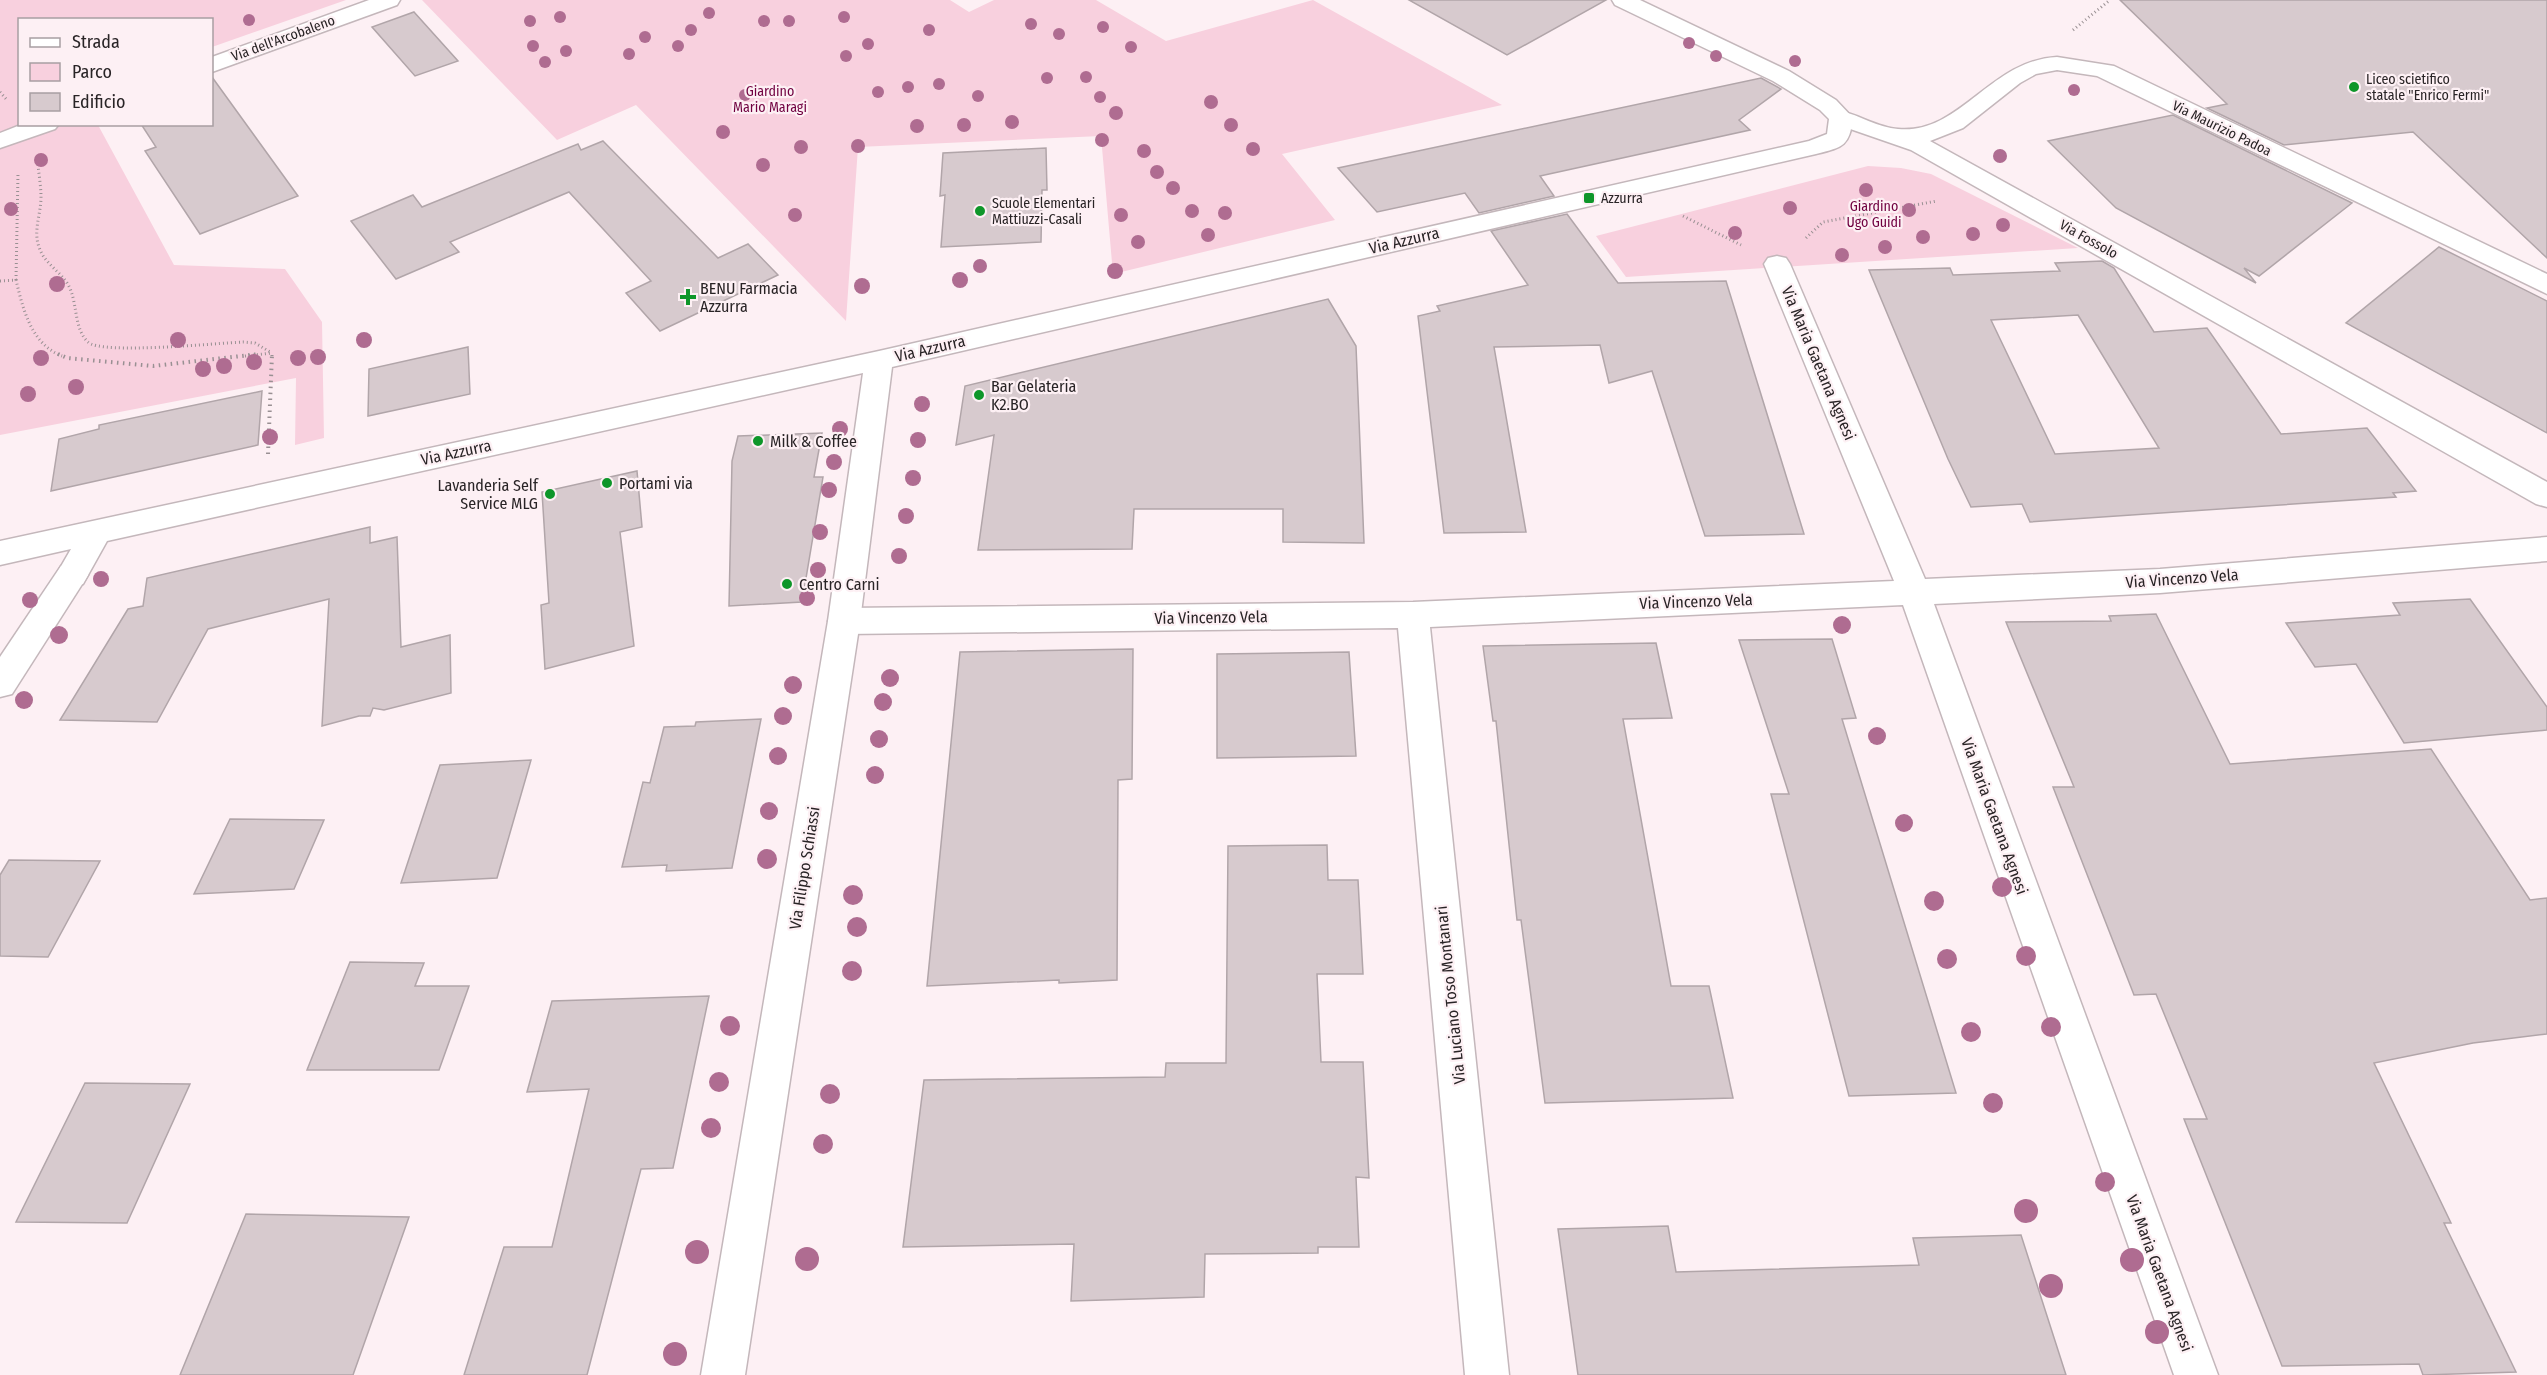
<svg xmlns="http://www.w3.org/2000/svg" width="2547" height="1375" font-family="'Fira Sans Condensed',sans-serif">
	<style>
		.green { fill: #f8d0de }
		.building { fill: #d7cace; stroke: #b1a5a9; stroke-width: 1.5; fill-rule: evenodd }
		.lines { fill: none; stroke-linecap: round; stroke-linejoin: round }
		.street-casing { stroke: #c4b7bb; stroke-width: 3 }
		.secondary-casing { stroke: #c4b7bb; stroke-width: 3 }
		.path-far1 { stroke: #999093; stroke-width: 3; stroke-dasharray: 1 3; stroke-linecap: butt }
		.path { stroke: #999093; stroke-width: 4; stroke-dasharray: 1.5 4.5; stroke-linecap: butt }
		.street { fill: #fff; fill-rule: evenodd }
		.secondary { fill: #fff; fill-rule: evenodd }
		.tree { fill: #af6c91 }
		.poi-dot { fill: #0e962a; stroke: #fdf0f4; stroke-width: 2 }
		.labels { text-anchor: middle; stroke-width: 4.5; stroke-linejoin: round; paint-order: stroke }
		.far-street-label { font-size: 14px; fill: #292426; stroke: #fdf0f4 }
		.far-poi-label { font-size: 14px; fill: #292426; stroke: #fdf0f4; text-anchor: start }
		.far-park-label { font-size: 14px; fill: #700040; stroke: #fdf0f4 }
		.street-label { font-size: 16px; fill: #292426; stroke: #fdf0f4 }
		.poi-label { font-size: 16px; fill: #292426; stroke: #fdf0f4; text-anchor: start }
	</style>
	<rect width="100%" height="100%" fill="#fdf0f4"/>
	<g class="green">
		<polygon points="0,0 346,0 212,47 212,20 20,20 20,124 98,125 174,265 285,269 322,322 324,438 295,445 296,378 0,435"/>
		<polygon points="422,0 950,0 969,12 994,0 1096,0 1166,41 1313,0 1502,105 1282,154 1335,220 1113,274 1101,136 858,147 846,321 636,105 557,140"/>
		<polygon points="1868,166 1901,168 1931,174 2078,248 1626,277 1596,236"/>
	</g>
	<g class="building">
		<polygon points="1409,0 1606,0 1507,55"/>
		<polygon points="2120,0 2547,0 2547,258 2413,132 2284,145 2207,108 2227,104"/>
		<polygon points="414,12 458,61 415,76 372,27"/>
		<polygon points="212,77 298,196 200,234 145,151 156,147 141,124 212,124"/>
		<polygon points="1761,78 1781,89 1739,120 1750,130 1540,176 1554,196 1479,213 1465,193 1377,212 1338,168"/>
		<polygon points="2173,115 2281,168 2352,203 2259,276 2244,268 2256,283 2116,208 2048,141"/>
		<polygon points="603,141 718,258 748,244 778,275 660,331 626,293 651,281 569,192 450,242 459,252 396,279 351,221 413,195 422,207 578,144 581,150"/>
		<polygon points="1046,148 1047,190 1042,190 1041,242 941,247 945,195 940,196 943,153"/>
		<polygon points="1567,214 1618,283 1726,281 1804,534 1705,536 1652,371 1609,383 1600,345 1494,347 1526,532 1444,533 1418,316 1440,311 1437,306 1528,285 1491,231"/>
		<polygon points="2439,247 2547,301 2547,433 2346,323"/>
		<path d="M2102,261l12,7 40,64 53,-4 74,106 86,-6 49,63 -23,2 3,4 -366,25 -8,-18 -51,3 -23,-48 -79,-189 81,-2 3,7 107,-4 -5,-8zM2078,315l81,133 -104,6 -64,-134z"/>
		<polygon points="1328,299 1356,346 1364,543 1283,542 1283,509 1134,509 1132,549 978,550 994,435 956,445 965,386"/>
		<polygon points="468,347 470,394 368,416 369,369"/>
		<polygon points="262,391 258,445 51,491 59,439 99,429 99,425"/>
		<polygon points="822,433 814,477 823,477 802,602 729,606 732,461 738,436"/>
		<polygon points="637,471 642,527 620,532 634,646 545,669 541,605 549,603 542,492"/>
		<polygon points="370,527 370,543 397,537 401,647 450,635 451,693 384,710 373,708 370,716 359,716 322,726 329,599 208,629 157,722 60,720 128,609 143,606 147,578"/>
		<polygon points="2470,599 2547,707 2547,730 2404,743 2356,664 2315,667 2286,623 2400,615 2393,603"/>
		<polygon points="2156,614 2230,764 2431,749 2530,900 2547,898 2547,1034 2473,1043 2374,1063 2451,1223 2444,1223 2516,1372 2423,1375 2419,1364 2282,1366 2184,1119 2207,1119 2156,994 2134,995 2053,787 2074,787 2006,622 2111,621 2109,616"/>
		<polygon points="1832,639 1856,718 1842,719 1956,1093 1849,1096 1771,794 1789,794 1739,640"/>
		<polygon points="1656,643 1672,718 1623,719 1671,986 1709,986 1733,1098 1545,1103 1521,920 1517,920 1496,721 1493,721 1483,646"/>
		<polygon points="1133,649 1132,779 1118,780 1117,980 1059,983 1059,980 927,986 960,652"/>
		<polygon points="1349,652 1356,756 1217,758 1217,654"/>
		<polygon points="761,719 732,868 666,871 667,865 622,867 643,782 650,783 664,727 695,726 696,722"/>
		<polygon points="531,760 497,878 401,883 440,765"/>
		<polygon points="230,819 324,820 294,889 194,894"/>
		<polygon points="1327,845 1328,880 1358,880 1363,974 1317,974 1321,1062 1363,1062 1369,1178 1356,1177 1359,1247 1318,1247 1318,1253 1205,1254 1204,1297 1071,1301 1074,1244 903,1247 924,1080 1165,1077 1166,1063 1226,1063 1228,846"/>
		<polygon points="9,860 100,861 48,957 0,956 0,875"/>
		<polygon points="350,962 424,963 415,986 469,986 439,1070 307,1070"/>
		<polygon points="709,996 673,1168 641,1169 587,1375 464,1375 504,1247 552,1247 589,1089 527,1092 552,1001"/>
		<polygon points="85,1083 190,1084 127,1223 16,1222"/>
		<polygon points="246,1214 409,1217 353,1375 180,1375"/>
		<polygon points="1668,1226 1676,1272 1919,1265 1913,1238 2021,1235 2066,1375 1578,1375 1558,1229"/>
	</g>
	<g class="lines">
		<g class="street-casing">
			<g id="street">
				<polygon points="369,0 400,0 397,5 212,72 212,57"/>
				<path d="M2057,57l57,9 433,208v20l-450,-218 -40,-6 -21,4 -16,9 -57,45 -33,13 617,341v25l-11,-3 -625,-354 -78,-27 -4,-5 4,-5 8,-2c18,4 38,17 57,18 62,6 92,-69 159,-72z"/>
				<polygon points="23,124 59,124 55,129 0,148 0,133"/>
				<polygon points="1777,256 1786,258 1790,264 1925,579 2160,569 2547,537 2547,561 2160,593 1934,604 2218,1375 2174,1375 1903,605 1430,627 1509,1375 1465,1375 1398,628 844,634 833,630 828,621 833,612 844,608 1413,602 1894,581 1764,264 1768,258"/>
				<polygon points="72,563 83,566 88,575 12,694 0,697 0,657 61,566"/>
			</g>
		</g>
		<g class="secondary-casing">
			<path id="secondary" d="M1612,0h28l149,71 47,29 17,18c-4,28 -9,29 -37,36l-924,213 -32,254 -115,754h-44l127,-754 35,-248 -756,168 -24,43 -11,3 -11,-3 -5,-9 15,-26 -71,16v-24l879,-190 930,-210 18,-7 2,-15 -9,-9 -47,-29 -158,-76z"/>
		</g>
		<g class="path-far1">
			<polyline points="2073,30 2110,0"/>
			<polyline points="0,92 7,100"/>
			<path d="M38,165c1,10 3,22 3,32 0,17 -8,34 -2,50 6,19 26,26 32,44 6,16 4,39 17,51 13,13 130,1 155,0l12,1 17,10"/>
			<polyline points="1683,216 1741,245"/>
			<polyline points="1806,238 1823,222 1937,201"/>
			<polyline points="16,280 18,173"/>
			<path d="M0,281l16,-1c7,29 15,64 46,76"/>
			<polyline points="245,356 272,353"/>
			<polyline points="272,356 272,353"/>
		</g>
		<g class="path">
			<polyline points="58,354 67,358 153,366 259,354"/>
			<polyline points="268,454 272,354"/>
		</g>
		<use href="#street" class="street"/>
		<use href="#secondary" class="secondary"/>
	</g>
	<g class="tree">
		<circle cx="709" cy="13" r="6"/>
		<circle cx="560" cy="17" r="6"/>
		<circle cx="844" cy="17" r="6"/>
		<circle cx="249" cy="20" r="6"/>
		<circle cx="530" cy="21" r="6"/>
		<circle cx="764" cy="21" r="6"/>
		<circle cx="789" cy="21" r="6"/>
		<circle cx="1031" cy="24" r="6"/>
		<circle cx="1103" cy="27" r="6"/>
		<circle cx="691" cy="30" r="6"/>
		<circle cx="929" cy="30" r="6"/>
		<circle cx="1059" cy="34" r="6"/>
		<circle cx="645" cy="37" r="6"/>
		<circle cx="1689" cy="43" r="6"/>
		<circle cx="868" cy="44" r="6"/>
		<circle cx="533" cy="46" r="6"/>
		<circle cx="678" cy="46" r="6"/>
		<circle cx="1131" cy="47" r="6"/>
		<circle cx="566" cy="51" r="6"/>
		<circle cx="629" cy="54" r="6"/>
		<circle cx="846" cy="56" r="6"/>
		<circle cx="1716" cy="56" r="6"/>
		<circle cx="1795" cy="61" r="6"/>
		<circle cx="545" cy="62" r="6"/>
		<circle cx="1086" cy="77" r="6"/>
		<circle cx="1047" cy="78" r="6"/>
		<circle cx="939" cy="84" r="6"/>
		<circle cx="908" cy="87" r="6"/>
		<circle cx="2074" cy="90" r="6"/>
		<circle cx="878" cy="92" r="6"/>
		<circle cx="745" cy="95" r="6"/>
		<circle cx="978" cy="96" r="6"/>
		<circle cx="1100" cy="97" r="6"/>
		<circle cx="1211" cy="102" r="7"/>
		<circle cx="1116" cy="113" r="7"/>
		<circle cx="1012" cy="122" r="7"/>
		<circle cx="964" cy="125" r="7"/>
		<circle cx="1231" cy="125" r="7"/>
		<circle cx="917" cy="126" r="7"/>
		<circle cx="723" cy="132" r="7"/>
		<circle cx="1102" cy="140" r="7"/>
		<circle cx="858" cy="146" r="7"/>
		<circle cx="801" cy="147" r="7"/>
		<circle cx="1253" cy="149" r="7"/>
		<circle cx="1144" cy="151" r="7"/>
		<circle cx="2000" cy="156" r="7"/>
		<circle cx="41" cy="160" r="7"/>
		<circle cx="763" cy="165" r="7"/>
		<circle cx="1157" cy="172" r="7"/>
		<circle cx="1173" cy="188" r="7"/>
		<circle cx="1866" cy="190" r="7"/>
		<circle cx="1790" cy="208" r="7"/>
		<circle cx="11" cy="209" r="7"/>
		<circle cx="1909" cy="210" r="7"/>
		<circle cx="1192" cy="211" r="7"/>
		<circle cx="1225" cy="213" r="7"/>
		<circle cx="795" cy="215" r="7"/>
		<circle cx="1121" cy="215" r="7"/>
		<circle cx="2003" cy="225" r="7"/>
		<circle cx="1735" cy="233" r="7"/>
		<circle cx="1973" cy="234" r="7"/>
		<circle cx="1208" cy="235" r="7"/>
		<circle cx="1923" cy="237" r="7"/>
		<circle cx="1138" cy="242" r="7"/>
		<circle cx="1885" cy="247" r="7"/>
		<circle cx="1842" cy="255" r="7"/>
		<circle cx="980" cy="266" r="7"/>
		<circle cx="1115" cy="271" r="8"/>
		<circle cx="960" cy="280" r="8"/>
		<circle cx="57" cy="284" r="8"/>
		<circle cx="862" cy="286" r="8"/>
		<circle cx="178" cy="340" r="8"/>
		<circle cx="364" cy="340" r="8"/>
		<circle cx="318" cy="357" r="8"/>
		<circle cx="41" cy="358" r="8"/>
		<circle cx="298" cy="358" r="8"/>
		<circle cx="254" cy="362" r="8"/>
		<circle cx="224" cy="366" r="8"/>
		<circle cx="203" cy="369" r="8"/>
		<circle cx="76" cy="387" r="8"/>
		<circle cx="28" cy="394" r="8"/>
		<circle cx="922" cy="404" r="8"/>
		<circle cx="840" cy="429" r="8"/>
		<circle cx="270" cy="437" r="8"/>
		<circle cx="918" cy="440" r="8"/>
		<circle cx="834" cy="462" r="8"/>
		<circle cx="913" cy="478" r="8"/>
		<circle cx="829" cy="490" r="8"/>
		<circle cx="906" cy="516" r="8"/>
		<circle cx="820" cy="532" r="8"/>
		<circle cx="899" cy="556" r="8"/>
		<circle cx="818" cy="570" r="8"/>
		<circle cx="101" cy="579" r="8"/>
		<circle cx="807" cy="598" r="8"/>
		<circle cx="30" cy="600" r="8"/>
		<circle cx="1842" cy="625" r="9"/>
		<circle cx="59" cy="635" r="9"/>
		<circle cx="890" cy="678" r="9"/>
		<circle cx="793" cy="685" r="9"/>
		<circle cx="24" cy="700" r="9"/>
		<circle cx="883" cy="702" r="9"/>
		<circle cx="783" cy="716" r="9"/>
		<circle cx="1877" cy="736" r="9"/>
		<circle cx="879" cy="739" r="9"/>
		<circle cx="778" cy="756" r="9"/>
		<circle cx="875" cy="775" r="9"/>
		<circle cx="769" cy="811" r="9"/>
		<circle cx="1904" cy="823" r="9"/>
		<circle cx="767" cy="859" r="10"/>
		<circle cx="2002" cy="887" r="10"/>
		<circle cx="853" cy="895" r="10"/>
		<circle cx="1934" cy="901" r="10"/>
		<circle cx="857" cy="927" r="10"/>
		<circle cx="2026" cy="956" r="10"/>
		<circle cx="1947" cy="959" r="10"/>
		<circle cx="852" cy="971" r="10"/>
		<circle cx="730" cy="1026" r="10"/>
		<circle cx="2051" cy="1027" r="10"/>
		<circle cx="1971" cy="1032" r="10"/>
		<circle cx="719" cy="1082" r="10"/>
		<circle cx="830" cy="1094" r="10"/>
		<circle cx="1993" cy="1103" r="10"/>
		<circle cx="711" cy="1128" r="10"/>
		<circle cx="823" cy="1144" r="10"/>
		<circle cx="2105" cy="1182" r="10"/>
		<circle cx="2026" cy="1211" r="12"/>
		<circle cx="697" cy="1252" r="12"/>
		<circle cx="807" cy="1259" r="12"/>
		<circle cx="2132" cy="1260" r="12"/>
		<circle cx="2051" cy="1286" r="12"/>
		<circle cx="2157" cy="1332" r="12"/>
		<circle cx="675" cy="1354" r="12"/>
	</g>
	<g class="poi-dot">
		<circle cx="2354" cy="87" r="6"/>
		<rect x="1583" y="192" width="12" height="12" rx="3"/>
		<circle cx="980" cy="211" r="6"/>
		<path d="M685 288h6v6h6v6h-6v6h-6v-6h-6v-6h6z"/>
		<circle cx="979" cy="395" r="6"/>
		<circle cx="758" cy="441" r="6"/>
		<circle cx="607" cy="483" r="6"/>
		<circle cx="550" cy="494" r="6"/>
		<circle cx="787" cy="584" r="6"/>
	</g>
	<g class="labels">
		<g class="far-street-label">
			<text transform="translate(283 38) rotate(-20)" y="5">Via dell'Arcobaleno</text>
			<text transform="translate(2222 128) rotate(26)" y="5">Via Maurizio Padoa</text>
			<text transform="translate(2089 239) rotate(29)" y="5">Via Fossolo</text>
		</g>
		<g class="far-poi-label">
			<text x="2366" y="84">Liceo scietifico<tspan x="2366" dy="16">statale "Enrico Fermi"</tspan></text>
			<text x="1601" y="203">Azzurra</text>
			<text x="992" y="208">Scuole Elementari<tspan x="992" dy="16">Mattiuzzi-Casali</tspan></text>
		</g>
		<g class="far-park-label">
			<text x="770" y="96">Giardino<tspan x="770" dy="16">Mario Maragi</tspan></text>
			<text x="1874" y="211">Giardino<tspan x="1874" dy="16">Ugo Guidi</tspan></text>
		</g>
		<g class="street-label">
			<text transform="translate(1404 240) rotate(-13)" y="6">Via Azzurra</text>
			<text transform="translate(930 348) rotate(-13)" y="6">Via Azzurra</text>
			<text transform="translate(1819 363) rotate(67)" y="6">Via Maria Gaetana Agnesi</text>
			<text transform="translate(456 452) rotate(-12)" y="6">Via Azzurra</text>
			<text transform="translate(2182 578) rotate(-4)" y="6">Via Vincenzo Vela</text>
			<text transform="translate(1696 601) rotate(-2)" y="6">Via Vincenzo Vela</text>
			<text transform="translate(1211 617) rotate(-1)" y="6">Via Vincenzo Vela</text>
			<text transform="translate(1995 816) rotate(70)" y="6">Via Maria Gaetana Agnesi</text>
			<text transform="translate(804 868) rotate(-81)" y="6">Via Filippo Schiassi</text>
			<text transform="translate(1450 995) rotate(-96)" y="6">Via Luciano Toso Montanari</text>
			<text transform="translate(2160 1273) rotate(70)" y="6">Via Maria Gaetana Agnesi</text>
		</g>
		<g class="poi-label">
			<text x="700" y="294">BENU Farmacia<tspan x="700" dy="18">Azzurra</tspan></text>
			<text x="991" y="392">Bar Gelateria<tspan x="991" dy="18">K2.BO</tspan></text>
			<text x="770" y="447">Milk &amp; Coffee</text>
			<text x="619" y="489">Portami via</text>
			<text x="538" y="491" text-anchor="end">Lavanderia Self<tspan x="538" dy="18">Service MLG</tspan></text>
			<text x="799" y="590">Centro Carni</text>
		</g>
	</g>
	<rect x="18" y="18" width="195" height="108" fill="#fdf0f4" stroke="#a89ea2" stroke-width="1.5"/>
	<rect x="30" y="38" width="30" height="9" fill="#ffffff" stroke="#a89ea2" stroke-width="1.5"/>
	<text x="72" y="48" font-size="18" fill="#292426">Strada</text>
	<rect x="30" y="63" width="30" height="18" fill="#f8d0de" stroke="#a89ea2" stroke-width="1.5"/>
	<text x="72" y="78" font-size="18" fill="#292426">Parco</text>
	<rect x="30" y="93" width="30" height="18" fill="#d7cace" stroke="#a89ea2" stroke-width="1.5"/>
	<text x="72" y="108" font-size="18" fill="#292426">Edificio</text>
</svg>
